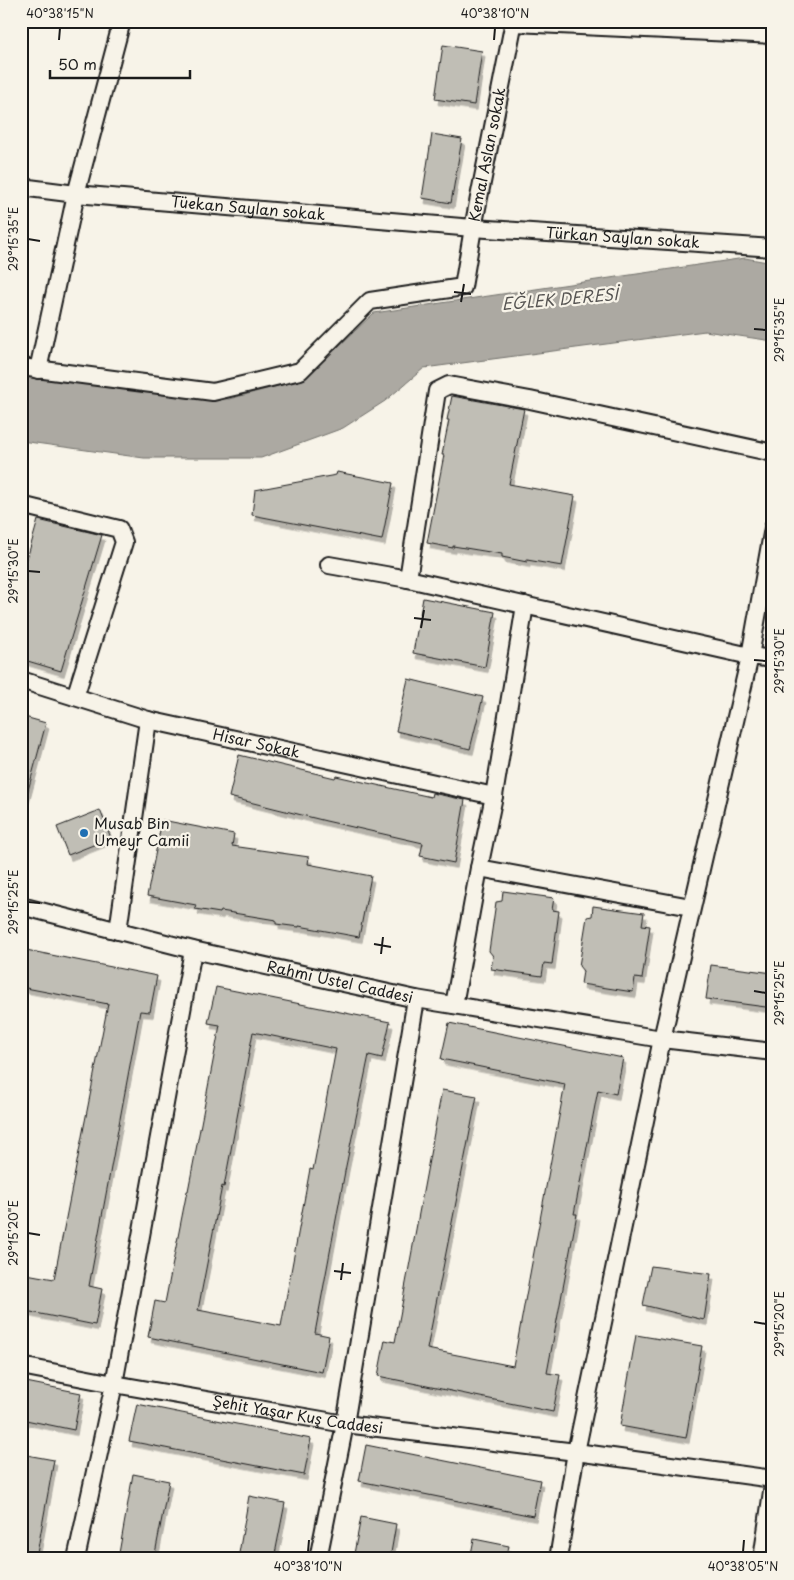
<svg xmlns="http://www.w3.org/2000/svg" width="794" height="1580" font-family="'Playpen Sans',sans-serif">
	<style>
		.water { fill: #aca9a2; stroke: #72716c }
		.building { fill: #c0beb5; stroke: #1c1c1c; fill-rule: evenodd; filter: url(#shadow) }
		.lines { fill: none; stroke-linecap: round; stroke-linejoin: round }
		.minor-casing { stroke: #1c1c1c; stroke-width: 20 }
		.tertiary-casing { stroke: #1c1c1c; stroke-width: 24 }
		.minor { stroke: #f7f3e8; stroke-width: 16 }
		.tertiary { stroke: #f7f3e8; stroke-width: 20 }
		.ticks { fill: none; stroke: #1c1c1c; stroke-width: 2 }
		.poi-dot { fill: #1f6fb2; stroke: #f7f3e8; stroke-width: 2 }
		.labels { text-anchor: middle; stroke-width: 4.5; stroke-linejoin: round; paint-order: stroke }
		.street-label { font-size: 15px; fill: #1c1c1c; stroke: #f7f3e8 }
		.poi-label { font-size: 15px; fill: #1c1c1c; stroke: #f7f3e8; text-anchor: start }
		.water-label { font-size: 16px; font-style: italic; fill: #565452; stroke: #f7f3e8 }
		.neatline { fill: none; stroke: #1c1c1c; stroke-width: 2 }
		.ticks-label { font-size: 12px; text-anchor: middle; fill: #1c1c1c }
	</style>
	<defs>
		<filter id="shadow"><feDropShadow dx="3" dy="5.5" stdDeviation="0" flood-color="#0004"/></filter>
	</defs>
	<rect width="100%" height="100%" fill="#f7f3e8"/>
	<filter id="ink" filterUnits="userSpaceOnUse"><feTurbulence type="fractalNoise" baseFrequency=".02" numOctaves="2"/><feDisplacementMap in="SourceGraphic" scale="10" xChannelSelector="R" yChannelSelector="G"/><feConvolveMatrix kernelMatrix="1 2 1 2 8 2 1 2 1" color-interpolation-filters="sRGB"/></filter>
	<g filter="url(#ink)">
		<polygon class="water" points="745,258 773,263 773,341 705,331 424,368 385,401 343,428 261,458 144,458 21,441 21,375 117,388 229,399 304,379 374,313"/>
		<g class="building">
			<polygon points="443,45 482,51 474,105 435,99"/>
			<polygon points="432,134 462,139 451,203 422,198"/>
			<polygon points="452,396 524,409 509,484 575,496 562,566 527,560 527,562 502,557 502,554 453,546 453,548 427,543 444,455 442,455 449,420 447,420"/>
			<polygon points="337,472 393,483 382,540 252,515 255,490 336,475"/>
			<polygon points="38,520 102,535 61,671 21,659 21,580"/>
			<polygon points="423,598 495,612 485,667 413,653"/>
			<polygon points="408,679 483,697 470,749 396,731"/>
			<polygon points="21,716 46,723 26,798 21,798"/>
			<polygon points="239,755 335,778 336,776 431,797 432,793 465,800 454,863 420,856 423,843 326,821 229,797"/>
			<polygon points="100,810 111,838 68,855 57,827"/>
			<polygon points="162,820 234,834 232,846 309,857 308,864 371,876 359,937 299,926 299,927 276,924 276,920 221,911 220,913 195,909 196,905 147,896"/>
			<polygon points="503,891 554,898 552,910 559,911 552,964 544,963 542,976 491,969 493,956 489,951 496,902 502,901"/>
			<polygon points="593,906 644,913 642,925 650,926 642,979 635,978 633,992 581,984 583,971 579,966 587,917 592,916"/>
			<polygon points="21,949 157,976 150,1012 140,1011 89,1286 102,1289 95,1325 21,1310 21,1273 54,1279 108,1004 21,987"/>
			<polygon points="711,965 773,973 773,1008 706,999"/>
			<path d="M216,987l174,35 -8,36 -13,-3 -23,111 -31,167 14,3 -7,36 -174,-35 7,-36 10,2 22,-112h1l32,-166 -12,-2zM253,1032l83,17 -23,121 -3,-1 -29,157 -83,-16 24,-124 2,1z"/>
			<polygon points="449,1023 623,1058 616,1094 598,1090 574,1214 577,1214 547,1373 560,1375 553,1412 378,1376 385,1340 395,1342 442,1090 477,1096 427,1349 513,1366 565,1084 441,1059"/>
			<polygon points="651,1266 711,1274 704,1320 643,1305"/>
			<polygon points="636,1335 702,1346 686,1438 620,1426"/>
			<polygon points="21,1381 81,1393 74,1430 21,1419"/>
			<polygon points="137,1404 311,1439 304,1475 129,1441"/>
			<polygon points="366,1445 540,1480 533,1516 359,1481"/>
			<polygon points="21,1454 54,1460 36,1559 21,1559"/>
			<polygon points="133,1474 169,1481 154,1559 118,1559"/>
			<polygon points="249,1496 285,1503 274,1559 238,1559"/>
			<polygon points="361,1517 396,1524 390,1559 353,1559"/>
			<polygon points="474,1539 509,1546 506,1559 470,1559"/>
		</g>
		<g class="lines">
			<g class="minor-casing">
				<g id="minor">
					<path id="s1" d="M21,187l55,7 397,34 300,20"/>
					<path id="s2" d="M21,367l192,25 87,-21 70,-70 93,-14 10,-59 41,-207"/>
					<polyline points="38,370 76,194 122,21"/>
					<polyline points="21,505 119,529 124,542 75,697"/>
					<polyline points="329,565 408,579 750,656 773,659"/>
					<polyline points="408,579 437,391 449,385 530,400 773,453"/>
					<path id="s3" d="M21,680l127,40 346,76"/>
					<polyline points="479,868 691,907"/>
					<path id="s4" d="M21,906l172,44 223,49 246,40 111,13"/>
					<polyline points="118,931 148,720"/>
					<polyline points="454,1005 479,868 494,796 525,605"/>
					<path id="s5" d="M21,1366l93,18 231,40 231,28 197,27"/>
					<polyline points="76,1559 114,1384 193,950"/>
					<polyline points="318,1559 345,1424 416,999"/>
					<polyline points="558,1559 576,1452 662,1039 750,656 773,528"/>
					<polyline points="762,1559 773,1485"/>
				</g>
			</g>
			<g class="tertiary-casing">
				<polyline id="tertiary" points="515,21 773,33"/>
			</g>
			<use href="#minor" class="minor"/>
			<use href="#tertiary" class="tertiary"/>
		</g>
	</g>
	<path class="ticks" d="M59,40l1,-12M494,40l1,-12M28,239l12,2M454,292l17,2M461,302l3,-18M754,329l12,1M28,571l12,1M414,618l17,2M421,628l3,-18M754,660l12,1M28,902l12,1M374,944l17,3M381,954l2,-17M754,991l12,2M28,1233l12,2M334,1271l17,2M341,1280l2,-17M754,1322l12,2M308,1552l1,-12M743,1552l1,-12"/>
	<circle class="poi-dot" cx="84" cy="833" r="5"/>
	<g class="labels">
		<g class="street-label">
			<text dy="5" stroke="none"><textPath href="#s2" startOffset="611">Kemal Aslan sokak</textPath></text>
			<text dy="5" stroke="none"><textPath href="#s1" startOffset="228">Tüekan Saylan sokak</textPath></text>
			<text dy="5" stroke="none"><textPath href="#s1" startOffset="604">Türkan Saylan sokak</textPath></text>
			<text dy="5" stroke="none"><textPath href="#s3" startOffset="244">Hisar Sokak</textPath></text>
			<text dy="5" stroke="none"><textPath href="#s4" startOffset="328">Rahmi Üstel Caddesi</textPath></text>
			<text dy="5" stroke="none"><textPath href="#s5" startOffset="281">Şehit Yaşar Kuş Caddesi</textPath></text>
		</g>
		<g class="poi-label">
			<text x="94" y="829">Musab Bin<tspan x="94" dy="17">Umeyr Camii</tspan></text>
		</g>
		<g class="water-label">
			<text transform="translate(560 299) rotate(-5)" y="6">EĞLEK DERESİ</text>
		</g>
	</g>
	<rect width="794" height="1580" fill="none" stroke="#f7f3e8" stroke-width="55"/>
	<path d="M50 70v8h140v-8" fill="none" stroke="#1c1c1c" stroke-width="2.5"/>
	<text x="58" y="70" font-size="15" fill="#1c1c1c" stroke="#f7f3e8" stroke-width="4" paint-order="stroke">50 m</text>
	<rect x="28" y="28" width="738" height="1524" class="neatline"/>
	<g class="ticks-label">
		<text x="60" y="18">40°38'15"N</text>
		<text x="495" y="18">40°38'10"N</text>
		<text transform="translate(14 239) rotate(-90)" y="4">29°15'35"E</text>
		<text transform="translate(780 330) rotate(-90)" y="4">29°15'35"E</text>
		<text transform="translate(14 571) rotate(-90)" y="4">29°15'30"E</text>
		<text transform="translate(780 661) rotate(-90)" y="4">29°15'30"E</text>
		<text transform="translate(14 902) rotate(-90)" y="4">29°15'25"E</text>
		<text transform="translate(780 993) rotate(-90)" y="4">29°15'25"E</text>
		<text transform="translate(14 1233) rotate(-90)" y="4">29°15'20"E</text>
		<text transform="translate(780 1324) rotate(-90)" y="4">29°15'20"E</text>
		<text x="308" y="1571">40°38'10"N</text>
		<text x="743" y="1571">40°38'05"N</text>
	</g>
</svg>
